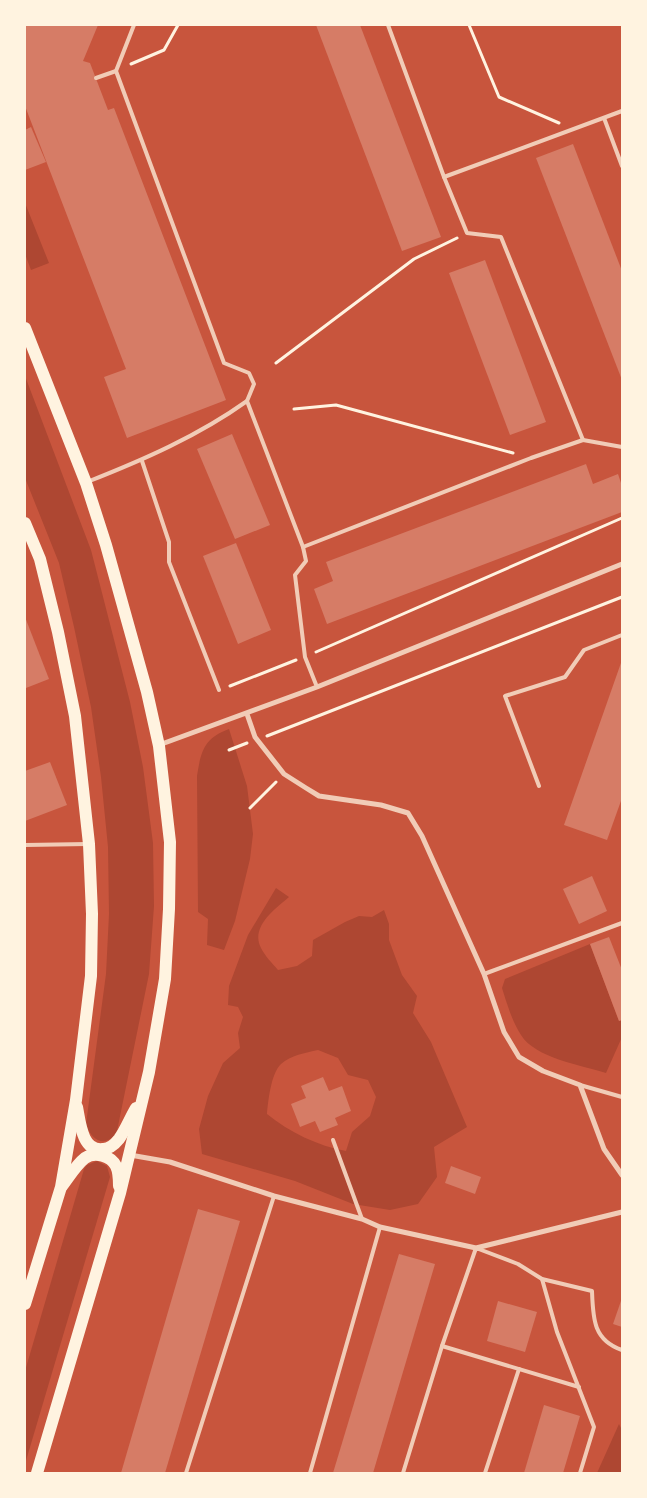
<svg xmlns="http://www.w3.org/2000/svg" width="647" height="1498" font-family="Mulish,sans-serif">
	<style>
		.green { fill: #ae4732; fill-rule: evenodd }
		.building { fill: #d67c66 }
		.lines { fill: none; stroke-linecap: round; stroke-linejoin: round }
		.path { stroke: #fff3e0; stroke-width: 3 }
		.service { stroke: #f1ccb7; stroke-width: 4 }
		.minor { stroke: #f1ccb7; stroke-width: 5 }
		.primary { stroke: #fff3e0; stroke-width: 12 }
	</style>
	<rect width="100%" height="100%" fill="#c8553d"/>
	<g class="green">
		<polygon points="25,203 49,263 31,270 25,254"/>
		<path d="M25,376l66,174 39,152 13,65 10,76 1,63 -5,68 -32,157c-10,18 -26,10 -31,-7l20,-150 3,-60 -1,-67 -7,-70 -10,-70 -17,-80 -15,-64 -34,-85z"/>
		<path d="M229,729l18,57 6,48 -3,25 -15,62 -11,29 -17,-5 1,-26 -10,-7 -1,-136c4,-25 7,-38 32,-47z"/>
		<path d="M276,888l13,9c-14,12 -39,30 -28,51 4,8 11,15 17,22l19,-4 15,-10 1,-16 32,-18 14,-6 13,1 12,-7 5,14v16l13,35 15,21 -4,17 18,29 36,85 -33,20 3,30 -19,27 -28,6 -37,-6 -58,-23 -93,-27 -3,-25 9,-33 15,-33 17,-15 -2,-15 5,-16 -5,-10 -10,-2 1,-19 19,-51zM318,1050l20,8 10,17 20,5 8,17 -6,19 -18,16 -6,19c-28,-5 -57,-19 -79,-37 1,-12 4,-41 14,-50 10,-9 24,-11 37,-14z"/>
		<path d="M590,944l29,77 3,-1v17l-16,36c-25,-8 -71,-15 -85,-38 -9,-14 -14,-31 -19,-47l3,-9z"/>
		<polygon points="97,1161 107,1166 110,1177 25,1464 25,1371 84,1169 87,1165"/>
		<polygon points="619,1424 622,1430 622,1473 597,1473"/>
	</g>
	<g class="building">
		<polygon points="25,25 98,25 83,61 90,63 108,110 114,108 226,400 127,438 104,377 126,369 25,106"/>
		<polygon points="316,25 360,25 441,237 402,251"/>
		<polygon points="31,127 46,162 25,170 25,130"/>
		<polygon points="573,144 622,271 622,380 536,158"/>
		<polygon points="485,260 546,422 510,435 449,273"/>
		<polygon points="232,434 270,525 235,539 197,449"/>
		<polygon points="586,464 593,484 618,474 622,486 622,512 327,624 314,589 333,581 326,562"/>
		<polygon points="236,543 271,630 238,644 203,556"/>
		<polygon points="25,617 49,679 26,688 25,685"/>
		<polygon points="622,660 622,798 607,840 564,825"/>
		<polygon points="50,762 67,805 25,821 25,771"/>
		<polygon points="592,876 607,911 579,924 563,889"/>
		<polygon points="609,937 622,970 622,1020 619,1021 590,944"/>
		<polygon points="323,1077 329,1091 342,1086 351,1111 335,1118 338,1125 320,1132 315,1121 300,1127 291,1104 306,1098 301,1086"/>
		<polygon points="451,1166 481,1177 475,1194 445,1183"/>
		<polygon points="198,1209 240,1221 165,1473 121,1473"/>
		<polygon points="399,1254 435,1264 373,1473 333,1473"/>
		<polygon points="622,1298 622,1327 613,1324"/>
		<polygon points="498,1301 537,1312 525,1352 487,1341"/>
		<polygon points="544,1405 580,1416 563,1473 524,1473"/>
	</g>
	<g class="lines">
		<g class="path">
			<polyline points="469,25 499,97 559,123"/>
			<polyline points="131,64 164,50 178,25"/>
			<polyline points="276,363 414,259 457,238"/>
			<polyline points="294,409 336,405 513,453"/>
			<polyline points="316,652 622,518"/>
			<polyline points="230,686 296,660"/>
			<polyline points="267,736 622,597"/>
			<polyline points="229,750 247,743"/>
			<polyline points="250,808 276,782"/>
		</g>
		<g class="service">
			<polyline points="388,25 444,177 467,233 501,237 583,440 622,447"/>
			<polyline points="116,71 224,363 249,373 254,384 247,401 303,547 306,561 295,575 305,657 317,687"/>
			<polyline points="96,78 116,71 134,25"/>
			<polyline points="604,118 622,166"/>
			<polyline points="444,177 622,111"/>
			<polyline points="142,461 169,542 169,562 219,690"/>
			<path d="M87,482c56,-22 111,-46 160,-81"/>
			<polyline points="303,547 531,458 583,440"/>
			<polyline points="539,786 505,696 565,677 584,650 622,635"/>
			<polyline points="25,845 88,844"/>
			<polyline points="484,974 622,923"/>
			<polyline points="580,1085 622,1097"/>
			<polyline points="333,1140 362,1219"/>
			<polyline points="542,1279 557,1332 594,1427 580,1473"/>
			<path d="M579,1387l-137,-41 34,-98 42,16 24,15 50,12c1,27 1,49 30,59"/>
			<polyline points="186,1473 274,1196"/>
			<polyline points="310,1473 380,1227"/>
			<polyline points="403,1473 442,1346"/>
			<polyline points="485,1473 519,1369"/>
		</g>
		<g class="minor">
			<polyline points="247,714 255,737 284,774 306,788 319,796 381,805 408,813 422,836 484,974 504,1032 519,1057 543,1071 580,1085 604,1149 622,1175"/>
			<polyline points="159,745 317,687 622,564"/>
			<polyline points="130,1155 170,1162 274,1196 362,1219 380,1227 476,1248 622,1212"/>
		</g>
		<g class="primary">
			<polyline points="25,328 86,483 106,545 147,692 159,746 170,842 169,909 165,979 149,1072 120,1193 37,1473"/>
			<polyline points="25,523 40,559 58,632 75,716 89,844 92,914 91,976 76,1100 61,1187 25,1304"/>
			<path d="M77,1107c3,15 5,45 26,42 7,0 12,-5 16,-10 7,-10 11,-21 17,-31"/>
			<path d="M62,1186c7,-9 14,-21 23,-28 10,-7 26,-2 31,8 3,6 3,13 3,20"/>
		</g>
	</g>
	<rect width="647" height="1498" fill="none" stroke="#fff3e0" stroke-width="52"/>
</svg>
